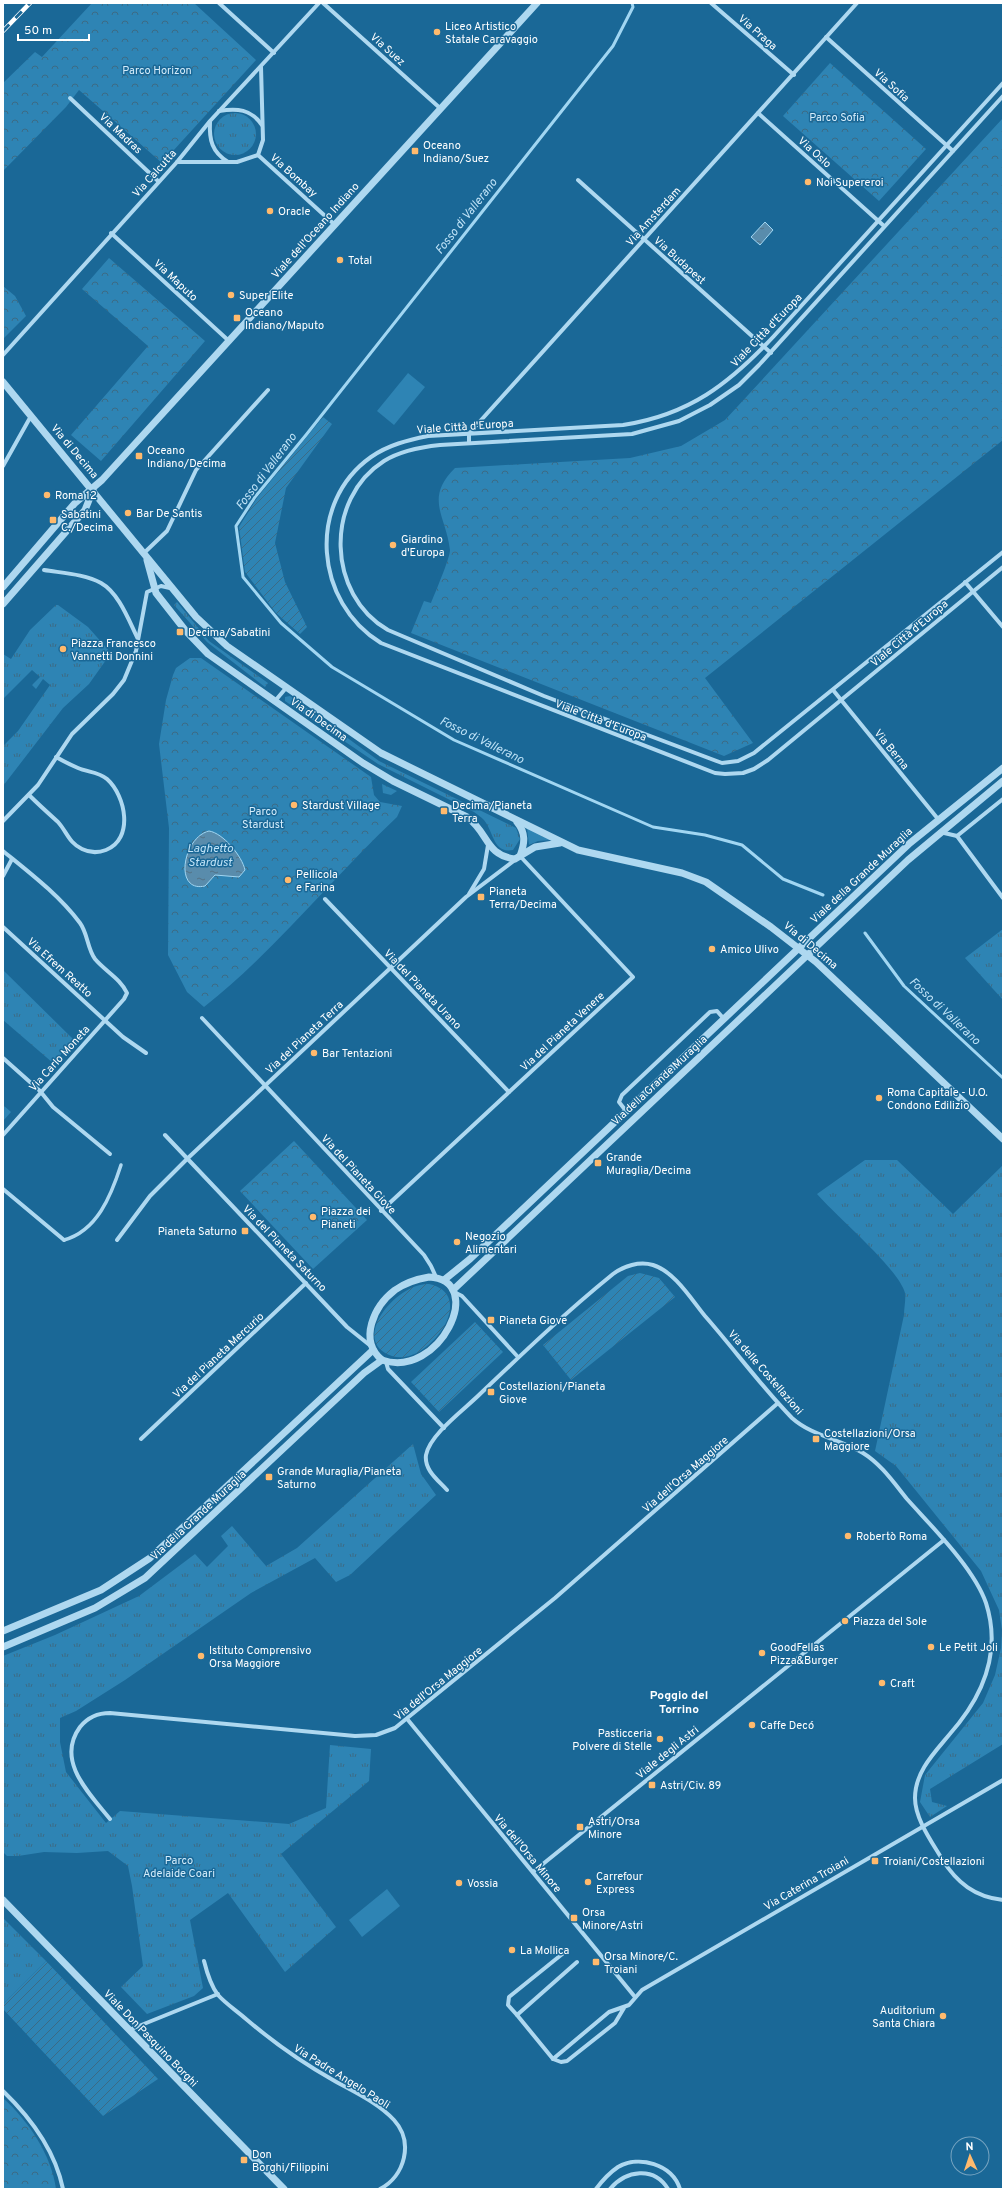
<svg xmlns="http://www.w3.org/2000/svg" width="1006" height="2192" font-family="Overpass,sans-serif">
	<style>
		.grass { fill: url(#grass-tufts) }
		.forest { fill: url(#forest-crowns) }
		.garden { fill: url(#garden-furrows) }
		.pitch { fill: #2e84b4 }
		.water { fill: url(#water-ripples); stroke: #a1d6f2 }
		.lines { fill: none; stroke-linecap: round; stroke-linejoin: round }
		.stream { stroke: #a1d6f2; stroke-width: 3 }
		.pedestrian { stroke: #aed8f0; stroke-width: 3.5 }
		.minor { stroke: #aed8f0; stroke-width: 4 }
		.tertiary { stroke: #aed8f0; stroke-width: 7 }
		.rail-casing { stroke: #fff; stroke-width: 4.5 }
		.rail { stroke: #1a6897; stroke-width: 3; stroke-dasharray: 9; stroke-linecap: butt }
		.poi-dot { fill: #ffba6d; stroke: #1a6897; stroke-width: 1.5 }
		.labels { text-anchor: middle; stroke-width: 3; stroke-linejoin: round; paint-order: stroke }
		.poi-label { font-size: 11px; fill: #fff; stroke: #1a6897; text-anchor: start }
		.street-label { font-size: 11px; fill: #fff; stroke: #1a6897 }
		.park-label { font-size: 11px; fill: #d5edfb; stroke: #1a6897 }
		.water-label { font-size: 12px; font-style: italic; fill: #c1e4f8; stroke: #1a6897 }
		.neighbourhood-label { font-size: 12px; font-weight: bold; fill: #fff; stroke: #1a6897 }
	</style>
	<defs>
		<pattern id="grass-tufts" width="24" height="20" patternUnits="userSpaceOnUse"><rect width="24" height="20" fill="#2e84b4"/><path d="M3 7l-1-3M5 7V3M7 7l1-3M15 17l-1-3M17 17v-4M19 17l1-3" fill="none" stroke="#3c6b85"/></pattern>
		<pattern id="forest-crowns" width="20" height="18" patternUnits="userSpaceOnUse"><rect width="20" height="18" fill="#2e84b4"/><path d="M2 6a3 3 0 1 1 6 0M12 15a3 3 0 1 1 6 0" fill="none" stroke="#3c6b85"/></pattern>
		<pattern id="garden-furrows" width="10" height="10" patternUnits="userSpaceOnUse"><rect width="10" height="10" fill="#2e84b4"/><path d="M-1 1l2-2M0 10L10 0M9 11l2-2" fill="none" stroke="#3c6b85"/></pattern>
		<pattern id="water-ripples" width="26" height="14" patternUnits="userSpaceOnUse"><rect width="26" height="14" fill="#598cac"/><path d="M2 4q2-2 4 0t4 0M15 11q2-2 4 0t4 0" fill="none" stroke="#547286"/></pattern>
	</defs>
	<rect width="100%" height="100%" fill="#1a6897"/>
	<g class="grass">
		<circle cx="235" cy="134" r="21"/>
		<polygon points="177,602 209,641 268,683 265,687 207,642 174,605"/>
		<polygon points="56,605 58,605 88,627 111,653 89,684 63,708 3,786 3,746 18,731 50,685 43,679 36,689 32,685 40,677 32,670 3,699 3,654 11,659 30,630"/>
		<path d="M290,696l89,65 137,67 4,11 -7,11c-20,4 -19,-18 -29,-30 -3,-3 -7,-6 -10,-8l-96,-48 -93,-63v-4z"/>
		<polygon points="382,784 397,791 391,795 383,793"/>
		<polygon points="527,828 551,840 538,841 529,845"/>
		<polygon points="1003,929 1003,1000 965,958"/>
		<polygon points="3,970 74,1040 53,1063 3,1020"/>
		<polygon points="3,1105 11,1112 3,1121"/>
		<path d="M865,1160h32l56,54 50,-49v579l-73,45 2,13 15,4 -17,11 -10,-15 5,-27 58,-72 12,-28 6,-27 1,-18 -3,-20 -18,-39 -85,-105 -21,-15 29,-136c0,-7 2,-15 1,-22 -6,-24 -69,-77 -88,-99z"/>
		<polygon points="413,1444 421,1474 436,1495 350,1575 336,1582 315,1558 251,1593 125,1680 76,1711 60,1718 60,1742 66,1772 106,1823 120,1811 289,1824 326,1808 330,1745 371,1749 369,1781 281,1854 336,1927 285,1972 228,1893 190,1920 203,1988 194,1996 147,2014 121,1987 143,1966 132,1886 128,1866 108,1851 77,1853 44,1852 18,1856 7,1856 3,1852 3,1656 55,1635 139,1596 195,1554 207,1567 228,1546 221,1536 232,1526 266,1566 297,1548"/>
		<polygon points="3,1918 46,1961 3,2004"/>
	</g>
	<g class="forest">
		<polygon points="92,3 194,3 256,60 162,163 79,90 66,107 3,171 3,83 35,52 42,57"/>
		<polygon points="830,63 926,149 879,201 783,116"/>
		<path d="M1003,118v322l-298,238 48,65 -29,13 -313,-123 13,-32 7,2c4,-10 19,-45 19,-53 -4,-35 -26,-51 5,-82l175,-10 51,-12 44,-26z"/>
		<polygon points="109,258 205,341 101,461 71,435 148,346 82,289"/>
		<polygon points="3,286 15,296 26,316 3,339"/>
		<path d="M190,658h11l170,119 3,18 6,7 22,4 -5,11c-66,62 -122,134 -193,190l-17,-15 -19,-37 1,-127 -10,-84 7,-44 7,-25 3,-7z"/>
		<polygon points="294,1141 367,1220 313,1269 240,1191"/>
		<path d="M3,2098c26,24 48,56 53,91h-53z"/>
	</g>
	<g class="garden">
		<polygon points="323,417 332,424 286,488 275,543 285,582 307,627 300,634 276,613 245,572 239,527 257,498"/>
		<polygon points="640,1273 659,1278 675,1297 571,1380 543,1345 628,1276"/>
		<path d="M429,1284c51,11 -2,84 -37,72 -44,-15 5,-74 37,-72z"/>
		<polygon points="475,1322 503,1352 439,1412 411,1382"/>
		<polygon points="46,1961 158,2079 103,2116 3,2009 3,2004"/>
	</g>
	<g class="pitch">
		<polygon points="408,373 425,387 394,425 377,411"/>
		<polygon points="387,1889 400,1906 362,1937 349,1920"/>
	</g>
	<g class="water">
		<polygon points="765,222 773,230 760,245 751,237"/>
		<path d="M209,831c14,2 33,25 36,39l-6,7 -24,-2 -10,11c-32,7 -22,-49 4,-55z"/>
	</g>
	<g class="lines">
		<g class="stream">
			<polyline points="632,3 633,7 613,46 306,435 255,497 236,526 243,577 281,623 332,667 454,740 653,827 705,835 742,845 783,879 823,895"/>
			<polyline points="865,933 904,986 1003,1078"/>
		</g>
		<path class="pedestrian" d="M64,1240c33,-9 47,-44 57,-75"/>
		<g class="minor">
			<polyline points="219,3 274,53"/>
			<polyline points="323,3 441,109"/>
			<polyline points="711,3 794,75"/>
			<polyline points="826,37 953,151"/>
			<path d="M1003,83l-229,253c-45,48 -85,79 -151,89l-195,11c-20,4 -40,9 -57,21 -65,46 -56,146 10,186l334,130 10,1 18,-1 11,-4 14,-9 235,-193"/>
			<path d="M1003,96l-244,269 -20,20 -29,20 -31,16 -47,13 -192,11c-19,2 -40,6 -56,16 -60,38 -57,134 4,169l156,66 178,67 16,-2 16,-8 249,-201"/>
			<polyline points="70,98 158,181"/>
			<path d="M219,111c18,-3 32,-2 43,14"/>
			<polyline points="758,113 884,226"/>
			<path d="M210,122c-1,18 2,30 18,40"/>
			<polyline points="258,155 335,225"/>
			<polyline points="177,162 237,162 258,155 263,140 261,67"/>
			<polyline points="578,180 771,353"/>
			<polyline points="111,233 229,341"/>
			<polyline points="3,355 177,162 210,121 319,3"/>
			<polyline points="469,443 469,434 474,428 857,3"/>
			<polyline points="3,466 31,416"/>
			<polyline points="144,553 167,531 196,470 268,390"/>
			<path d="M44,570c18,3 41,4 57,13 18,10 28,38 37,56"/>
			<polyline points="965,582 1003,627"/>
			<polyline points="833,690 938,819"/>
			<polyline points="275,701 286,688"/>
			<path d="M29,795c9,9 19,18 29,27 9,10 11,21 24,27 8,4 16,4 24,1 28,-11 20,-54 1,-71 -8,-7 -20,-7 -29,-11 -7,-3 -15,-7 -22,-11"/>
			<polyline points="3,821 38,785 72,734 113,694 124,680 136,651 147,592 161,586 170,588"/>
			<polyline points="940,832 957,836 1003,799"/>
			<polyline points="957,836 1003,898"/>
			<path d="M3,851c27,22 56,44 77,72 8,11 7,25 15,36 10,12 26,20 32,34l-3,6 -121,136"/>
			<polyline points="3,876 12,859"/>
			<polyline points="469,894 484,869 488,845"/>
			<polyline points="325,899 509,1092"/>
			<polyline points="3,927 123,1037 146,1053"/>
			<polyline points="202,1018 424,1255 431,1266 436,1277"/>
			<polyline points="3,1058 40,1091 53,1107 110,1154"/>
			<polyline points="626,1111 619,1102 622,1095 710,1012 717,1011 724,1019"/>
			<polyline points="165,1135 347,1327 372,1347"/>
			<polyline points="3,1189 64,1240"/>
			<polyline points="381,1211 633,977 520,856"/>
			<polyline points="117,1240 150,1196 188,1158 466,897 515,860"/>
			<polyline points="454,1292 462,1296 518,1357"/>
			<polyline points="386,1362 388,1369 444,1428"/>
			<polyline points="141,1439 306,1283"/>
			<path d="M447,1490c-9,-10 -23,-20 -21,-35 4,-21 39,-46 54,-61 43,-41 86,-82 133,-120 11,-8 26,-13 40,-9 22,7 38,34 52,51 29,33 56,70 87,102 20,18 48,21 71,35 18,11 31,30 44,46 25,28 67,69 79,104 16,50 -4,95 -37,132 -15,18 -34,37 -34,63 0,21 17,44 27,61 15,24 33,38 61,41"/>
			<polyline points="408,1720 635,1997"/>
			<path d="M110,1819c-20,-25 -55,-58 -30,-92 8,-10 17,-14 30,-14l245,23 21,-1 19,-7 160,-130 223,-195"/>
			<polyline points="533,1872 944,1540"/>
			<path d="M204,1961c3,12 7,25 14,34 8,9 19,16 28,24 27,23 55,43 87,61 21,12 44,22 61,40 20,22 11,56 -14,69"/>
			<polyline points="624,2008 615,2023 567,2061 561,2062 553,2059 609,2012 629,2005 642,1990 1003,1780"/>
			<polyline points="517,2015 508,2005 509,1997 566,1951"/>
			<polyline points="129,2030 218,1994"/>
			<polyline points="553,2059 517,2015 577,1962"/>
			<path d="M3,2091c28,27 52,59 60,98"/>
			<path d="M596,2189c6,-8 13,-16 22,-22 21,-12 54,-3 62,22"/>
			<path d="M610,2189c16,-19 44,-23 58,0"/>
		</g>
		<g class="tertiary">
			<polyline points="3,382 196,617 227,646 381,753 578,850 682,873 706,882 771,927 816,962 1003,1139"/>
			<path d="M147,560l9,33 29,37 23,24 155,109 30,18 74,36c22,16 18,38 48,42l5,-3c5,-13 6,-23 -3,-34"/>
			<polyline points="3,587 75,503 102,480 537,3"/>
			<polyline points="3,604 85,510 93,490"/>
			<polyline points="520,856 535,847 560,843"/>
			<path d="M429,1277c59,3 10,103 -47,83 -24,-20 -8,-54 13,-70 10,-7 22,-11 34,-13z"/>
			<polyline points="444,1280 470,1259 910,843 1003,768"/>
			<polyline points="453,1290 908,860 1003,781"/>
			<polyline points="3,1631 101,1590 150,1558 373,1350"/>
			<polyline points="3,1647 95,1608 145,1578 364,1373 382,1360"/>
			<polyline points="3,1900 284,2189"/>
		</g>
		<g class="rail-casing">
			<polyline id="rail" points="3,31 30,3"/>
		</g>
		<use href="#rail" class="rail"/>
	</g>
	<g class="poi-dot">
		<circle cx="437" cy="32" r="4"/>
		<rect x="411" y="147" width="8" height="8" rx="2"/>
		<circle cx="808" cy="182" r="4"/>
		<circle cx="270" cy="211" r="4"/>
		<circle cx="340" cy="260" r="4"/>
		<circle cx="231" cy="295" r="4"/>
		<rect x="233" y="314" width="8" height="8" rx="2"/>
		<rect x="135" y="452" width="8" height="8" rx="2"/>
		<circle cx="47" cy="495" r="4"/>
		<circle cx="128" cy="513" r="4"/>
		<rect x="49" y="516" width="8" height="8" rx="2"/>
		<circle cx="393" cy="545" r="4"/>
		<rect x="176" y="628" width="8" height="8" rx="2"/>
		<circle cx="63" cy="649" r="4"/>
		<circle cx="294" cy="805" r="4"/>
		<rect x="440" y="807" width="8" height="8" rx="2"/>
		<circle cx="288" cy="880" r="4"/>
		<rect x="477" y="893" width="8" height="8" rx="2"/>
		<circle cx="712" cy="949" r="4"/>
		<circle cx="314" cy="1053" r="4"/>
		<circle cx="879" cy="1098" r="4"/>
		<rect x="594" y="1159" width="8" height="8" rx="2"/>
		<circle cx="313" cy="1217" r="4"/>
		<rect x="241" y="1227" width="8" height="8" rx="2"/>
		<circle cx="457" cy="1242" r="4"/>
		<rect x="487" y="1316" width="8" height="8" rx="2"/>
		<rect x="487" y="1388" width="8" height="8" rx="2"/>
		<rect x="812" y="1435" width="8" height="8" rx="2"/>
		<rect x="265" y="1473" width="8" height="8" rx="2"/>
		<circle cx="848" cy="1536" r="4"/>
		<circle cx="845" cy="1621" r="4"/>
		<circle cx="931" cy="1647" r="4"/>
		<circle cx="762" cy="1653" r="4"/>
		<circle cx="201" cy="1656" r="4"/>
		<circle cx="882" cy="1683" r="4"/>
		<circle cx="752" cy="1725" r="4"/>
		<circle cx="660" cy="1739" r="4"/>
		<rect x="648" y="1781" width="8" height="8" rx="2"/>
		<rect x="576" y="1823" width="8" height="8" rx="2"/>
		<rect x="871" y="1857" width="8" height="8" rx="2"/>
		<circle cx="588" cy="1882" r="4"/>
		<circle cx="459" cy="1883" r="4"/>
		<rect x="570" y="1914" width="8" height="8" rx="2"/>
		<circle cx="512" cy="1950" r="4"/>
		<rect x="592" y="1958" width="8" height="8" rx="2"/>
		<circle cx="943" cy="2016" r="4"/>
		<rect x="240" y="2156" width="8" height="8" rx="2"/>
	</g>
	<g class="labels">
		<g class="poi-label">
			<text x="445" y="30">Liceo Artistico<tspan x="445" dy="13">Statale Caravaggio</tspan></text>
			<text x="423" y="149">Oceano<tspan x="423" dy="13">Indiano/Suez</tspan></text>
			<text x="816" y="186">Noi Supereroi</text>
			<text x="278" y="215">Oracle</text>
			<text x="348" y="264">Total</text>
			<text x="239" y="299">Super Elite</text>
			<text x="245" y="316">Oceano<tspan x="245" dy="13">Indiano/Maputo</tspan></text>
			<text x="147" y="454">Oceano<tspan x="147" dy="13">Indiano/Decima</tspan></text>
			<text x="55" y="499">Roma 12</text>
			<text x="136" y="517">Bar De Santis</text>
			<text x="61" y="518">Sabatini<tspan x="61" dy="13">C./Decima</tspan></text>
			<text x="401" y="543">Giardino<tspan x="401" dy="13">d'Europa</tspan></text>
			<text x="188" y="636">Decima/Sabatini</text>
			<text x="71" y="647">Piazza Francesco<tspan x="71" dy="13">Vannetti Donnini</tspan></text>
			<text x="302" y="809">Stardust Village</text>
			<text x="452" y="809">Decima/Pianeta<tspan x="452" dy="13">Terra</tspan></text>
			<text x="296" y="878">Pellicola<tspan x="296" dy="13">e Farina</tspan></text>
			<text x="489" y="895">Pianeta<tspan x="489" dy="13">Terra/Decima</tspan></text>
			<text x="720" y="953">Amico Ulivo</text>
			<text x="322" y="1057">Bar Tentazioni</text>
			<text x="887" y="1096">Roma Capitale - U.O.<tspan x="887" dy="13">Condono Edilizio</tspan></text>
			<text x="606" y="1161">Grande<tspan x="606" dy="13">Muraglia/Decima</tspan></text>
			<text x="321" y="1215">Piazza dei<tspan x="321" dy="13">Pianeti</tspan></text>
			<text x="237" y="1235" text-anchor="end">Pianeta Saturno</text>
			<text x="465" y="1240">Negozio<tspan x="465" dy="13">Alimentari</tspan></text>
			<text x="499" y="1324">Pianeta Giove</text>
			<text x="499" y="1390">Costellazioni/Pianeta<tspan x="499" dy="13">Giove</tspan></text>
			<text x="824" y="1437">Costellazioni/Orsa<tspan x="824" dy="13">Maggiore</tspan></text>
			<text x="277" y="1475">Grande Muraglia/Pianeta<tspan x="277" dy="13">Saturno</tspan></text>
			<text x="856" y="1540">Robertò Roma</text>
			<text x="853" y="1625">Piazza del Sole</text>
			<text x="770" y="1651">GoodFellas<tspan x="770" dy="13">Pizza&amp;Burger</tspan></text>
			<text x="939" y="1651">Le Petit Joli</text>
			<text x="209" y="1654">Istituto Comprensivo<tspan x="209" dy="13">Orsa Maggiore</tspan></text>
			<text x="890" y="1687">Craft</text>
			<text x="760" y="1729">Caffe Decó</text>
			<text x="652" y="1737" text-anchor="end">Pasticceria<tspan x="652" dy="13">Polvere di Stelle</tspan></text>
			<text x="660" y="1789">Astri/Civ. 89</text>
			<text x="588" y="1825">Astri/Orsa<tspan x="588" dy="13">Minore</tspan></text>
			<text x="883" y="1865">Troiani/Costellazioni</text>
			<text x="596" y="1880">Carrefour<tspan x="596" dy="13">Express</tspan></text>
			<text x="467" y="1887">Vossia</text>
			<text x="582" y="1916">Orsa<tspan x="582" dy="13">Minore/Astri</tspan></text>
			<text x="520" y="1954">La Mollica</text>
			<text x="604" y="1960">Orsa Minore/C.<tspan x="604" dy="13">Troiani</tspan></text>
			<text x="935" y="2014" text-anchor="end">Auditorium<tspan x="935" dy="13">Santa Chiara</tspan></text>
			<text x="252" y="2158">Don<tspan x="252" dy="13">Borghi/Filippini</tspan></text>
		</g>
		<g class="street-label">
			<text transform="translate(758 32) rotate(41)" y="4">Via Praga</text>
			<text transform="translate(388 49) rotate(42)" y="4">Via Suez</text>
			<text transform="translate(892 85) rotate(42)" y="4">Via Sofia</text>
			<text transform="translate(121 133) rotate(43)" y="4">Via Madras</text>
			<text transform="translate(815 152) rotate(42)" y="4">Via Oslo</text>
			<text transform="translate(154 173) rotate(-48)" y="4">Via Calcutta</text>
			<text transform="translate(294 175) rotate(42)" y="4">Via Bombay</text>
			<text transform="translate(653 216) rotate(-48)" y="4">Via Amsterdam</text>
			<text transform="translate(315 230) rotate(-48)" y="4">Viale dell'Oceano Indiano</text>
			<text transform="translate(680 260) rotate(42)" y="4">Via Budapest</text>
			<text transform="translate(176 280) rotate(43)" y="4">Via Maputo</text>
			<text transform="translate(766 330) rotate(-46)" y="4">Viale Città d'Europa</text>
			<text transform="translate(465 426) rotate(-4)" y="4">Viale Città d'Europa</text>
			<text transform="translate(75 451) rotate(50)" y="4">Via di Decima</text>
			<text transform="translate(909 633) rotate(-40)" y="4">Viale Città d'Europa</text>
			<text transform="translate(319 719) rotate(35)" y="4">Via di Decima</text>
			<text transform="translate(601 720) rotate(21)" y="4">Viale Città d'Europa</text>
			<text transform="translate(892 749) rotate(51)" y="4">Via Berna</text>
			<text transform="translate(861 875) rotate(-43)" y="4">Viale della Grande Muraglia</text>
			<text transform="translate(811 945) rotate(40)" y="4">Via di Decima</text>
			<text transform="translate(60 967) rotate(42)" y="4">Via Efrem Reatto</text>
			<text transform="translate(423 989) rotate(46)" y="4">Via del Pianeta Urano</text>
			<text transform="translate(562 1031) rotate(-43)" y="4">Via del Pianeta Venere</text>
			<text transform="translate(304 1037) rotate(-43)" y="4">Via del Pianeta Terra</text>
			<text transform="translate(59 1058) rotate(-48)" y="4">Via Carlo Moneta</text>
			<text transform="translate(659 1080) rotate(-43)" y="4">Via della Grande Muraglia</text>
			<text transform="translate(359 1174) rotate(47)" y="4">Via del Pianeta Giove</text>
			<text transform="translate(285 1248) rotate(46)" y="4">Via del Pianeta Saturno</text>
			<text transform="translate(218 1355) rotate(-43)" y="4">Via del Pianeta Mercurio</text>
			<text transform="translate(766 1372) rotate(49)" y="4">Via delle Costellazioni</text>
			<text transform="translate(685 1474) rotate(-41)" y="4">Via dell'Orsa Maggiore</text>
			<text transform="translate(198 1515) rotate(-43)" y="4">Via della Grande Muraglia</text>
			<text transform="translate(438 1683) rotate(-39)" y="4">Via dell'Orsa Maggiore</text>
			<text transform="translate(667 1752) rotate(-39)" y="4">Viale degli Astri</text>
			<text transform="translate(528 1853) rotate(50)" y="4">Via dell'Orsa Minore</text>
			<text transform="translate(806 1883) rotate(-30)" y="4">Via Caterina Troiani</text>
			<text transform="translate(151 2038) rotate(46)" y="4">Viale Don Pasquino Borghi</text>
			<text transform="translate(342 2076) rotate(32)" y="4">Via Padre Angelo Paoli</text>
		</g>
		<g class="park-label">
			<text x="157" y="74">Parco Horizon</text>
			<text x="837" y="121">Parco Sofia</text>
			<text x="263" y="815">Parco<tspan x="263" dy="13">Stardust</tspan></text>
			<text x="179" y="1864">Parco<tspan x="179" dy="13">Adelaide Coari</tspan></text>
		</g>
		<g class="water-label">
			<text transform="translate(466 216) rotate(-52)" y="4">Fosso di Vallerano</text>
			<text transform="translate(266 471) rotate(-53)" y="4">Fosso di Vallerano</text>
			<text transform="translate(482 740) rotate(26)" y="4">Fosso di Vallerano</text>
			<text x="210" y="852">Laghetto<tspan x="210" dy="14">Stardust</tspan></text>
			<text transform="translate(945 1011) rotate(43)" y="4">Fosso di Vallerano</text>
		</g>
		<g class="neighbourhood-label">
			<text x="679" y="1699">Poggio del<tspan x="679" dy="14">Torrino</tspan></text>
		</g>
	</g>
	<rect width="1006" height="2192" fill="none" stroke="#ffffff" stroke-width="8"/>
	<g transform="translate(970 2156) rotate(357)"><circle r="19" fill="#1a6897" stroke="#76a4c1"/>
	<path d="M0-3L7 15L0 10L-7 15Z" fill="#ffba6d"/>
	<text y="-6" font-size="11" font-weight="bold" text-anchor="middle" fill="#ffffff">N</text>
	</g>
	<path d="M18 34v6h71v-6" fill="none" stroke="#ffffff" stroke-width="2"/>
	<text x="24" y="34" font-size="12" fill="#ffffff" stroke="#1a6897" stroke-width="3" paint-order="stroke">50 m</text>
</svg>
